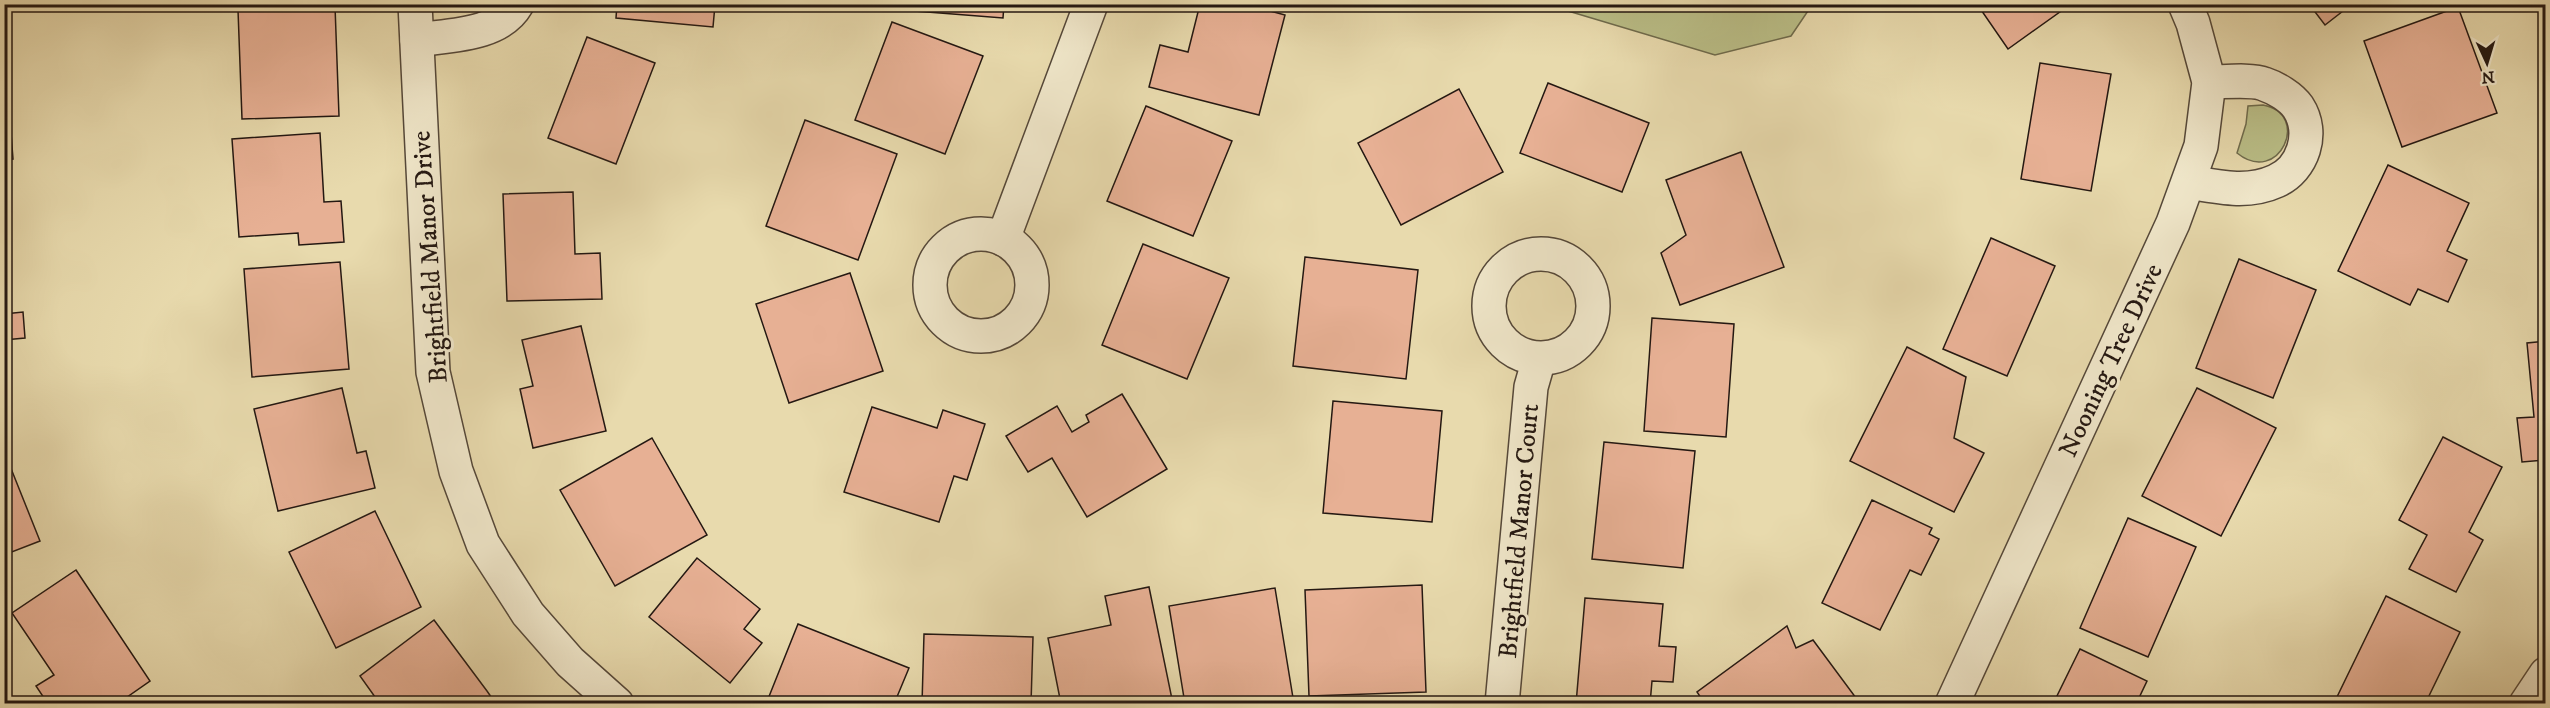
<svg xmlns="http://www.w3.org/2000/svg" width="2550" height="708" font-family="'IM FELL DW Pica',serif">
	<style>
		.green { fill: #babe87; stroke: #6f6b4c; stroke-width: 1.5 }
		.building { fill: #e7b094; stroke: #241812; stroke-width: 1.5 }
		.lines { fill: none; stroke-linecap: round; stroke-linejoin: round }
		.minor-casing { stroke: #554839; stroke-width: 36 }
		.minor { stroke: #f0e7ca; stroke-width: 33 }
		.labels { text-anchor: middle; stroke-width: 6; stroke-linejoin: round; paint-order: stroke }
		.street-label { font-size: 26px; fill: #241812; stroke: #f0e7ca }
	</style>
	<rect width="100%" height="100%" fill="#e8daad"/>
	<filter id="stains"><feTurbulence type="fractalNoise" baseFrequency=".00333" numOctaves="4"/><feColorMatrix values="0 0 0 0 .2 0 0 0 0 .09 0 0 0 0 .02 0 0 0 .5 -.17"/></filter>
	<radialGradient id="worn" r=".72"><stop offset=".6" stop-color="#630" stop-opacity="0"/><stop offset="1" stop-color="#630" stop-opacity=".3"/></radialGradient>
	<g class="green">
		<polygon points="1548,5 1812,5 1791,36 1715,55"/>
		<path d="M2263,105c49,9 16,82 -26,48l9,-29 2,-18z"/>
	</g>
	<g class="building">
		<polygon points="617,4 746,4 746,8 715,5 713,27 616,18"/>
		<polygon points="916,4 1004,4 1003,18 915,11"/>
		<polygon points="1200,4 1245,4 1285,15 1259,115 1149,87 1160,45 1188,52"/>
		<polygon points="1977,4 2071,4 2008,49"/>
		<polygon points="2309,4 2352,4 2325,25"/>
		<polygon points="335,6 339,116 242,119 238,10"/>
		<polygon points="2458,7 2497,113 2402,147 2364,41"/>
		<polygon points="892,22 983,56 945,154 855,120"/>
		<polygon points="587,37 655,63 616,164 548,138"/>
		<polygon points="2040,63 2111,74 2091,191 2021,179"/>
		<polygon points="1548,83 1649,123 1622,192 1520,153"/>
		<polygon points="1459,89 1503,172 1401,225 1358,143"/>
		<polygon points="1146,106 1232,141 1193,236 1107,201"/>
		<polygon points="805,120 897,154 858,260 766,226"/>
		<polygon points="4,133 11,133 13,159 4,160"/>
		<polygon points="320,133 324,202 341,201 344,242 299,245 298,233 239,237 232,139"/>
		<polygon points="1741,152 1784,267 1680,305 1661,253 1686,235 1666,180"/>
		<polygon points="2388,165 2469,203 2447,251 2467,260 2448,302 2418,289 2410,305 2338,271"/>
		<polygon points="573,192 575,254 600,253 602,299 507,301 503,194"/>
		<polygon points="1991,238 2055,266 2007,376 1943,349"/>
		<polygon points="1143,244 1229,278 1187,379 1102,345"/>
		<polygon points="1305,257 1418,270 1406,379 1293,366"/>
		<polygon points="2239,259 2316,290 2273,398 2196,368"/>
		<polygon points="340,262 349,369 252,377 244,269"/>
		<polygon points="850,273 883,371 789,403 756,304"/>
		<polygon points="23,312 25,338 4,340 4,314"/>
		<polygon points="1652,318 1734,324 1726,437 1644,431"/>
		<polygon points="581,326 606,431 533,448 520,389 533,386 522,340"/>
		<polygon points="2546,341 2546,460 2522,462 2517,418 2534,417 2527,343"/>
		<polygon points="1907,347 1966,377 1954,438 1984,453 1954,512 1850,461"/>
		<polygon points="342,388 357,453 366,451 375,488 278,511 254,409"/>
		<polygon points="2197,388 2276,428 2221,536 2142,496"/>
		<polygon points="1122,394 1167,469 1087,517 1052,458 1028,472 1006,436 1057,406 1072,432 1089,422 1086,415"/>
		<polygon points="1333,401 1442,411 1432,522 1323,513"/>
		<polygon points="872,407 937,428 943,410 985,424 967,480 954,476 939,522 844,492"/>
		<polygon points="2443,437 2502,467 2469,532 2483,540 2456,592 2409,569 2427,535 2399,520"/>
		<polygon points="652,438 707,535 615,586 560,490"/>
		<polygon points="1604,442 1695,451 1683,568 1592,559"/>
		<polygon points="4,451 40,541 4,555"/>
		<polygon points="1872,500 1932,528 1929,534 1939,539 1921,575 1910,570 1880,630 1822,603"/>
		<polygon points="375,511 421,607 336,648 289,552"/>
		<polygon points="2128,518 2196,547 2148,657 2080,628"/>
		<polygon points="697,558 760,609 744,629 762,643 730,683 649,617"/>
		<polygon points="76,570 150,681 117,704 48,704 36,686 54,675 12,613"/>
		<polygon points="1422,585 1426,692 1309,696 1305,590"/>
		<polygon points="1149,587 1173,704 1061,704 1048,638 1111,625 1105,596"/>
		<polygon points="1275,588 1294,704 1185,704 1169,606"/>
		<polygon points="2386,596 2460,632 2425,704 2339,704 2335,701"/>
		<polygon points="1585,598 1663,604 1659,646 1676,647 1673,682 1652,681 1650,704 1576,704"/>
		<polygon points="434,620 487,691 496,704 380,704 360,676"/>
		<polygon points="798,624 909,668 894,704 766,704"/>
		<polygon points="1787,626 1796,648 1813,640 1859,702 1705,704 1697,692"/>
		<polygon points="924,634 1033,637 1031,704 922,704"/>
		<polygon points="2080,649 2147,681 2138,700 2145,704 2053,704"/>
	</g>
	<g class="lines">
		<g class="minor-casing">
			<g id="minor">
				<polyline points="415,4 433,372 456,471 483,544 528,614 570,662 617,704"/>
				<path d="M417,40c31,-5 82,-4 100,-36"/>
				<path d="M2189,182c29,5 59,12 87,-1 27,-12 39,-48 22,-74 -7,-10 -22,-19 -34,-23 -12,-5 -41,-2 -55,-2"/>
				<circle cx="981" cy="285" r="51"/>
				<polyline points="1003,239 1091,4"/>
				<circle cx="1541" cy="306" r="52"/>
				<polyline points="1502,704 1531,387 1539,359"/>
				<polyline points="1952,704 2173,223 2201,146 2209,82 2193,23 2185,4"/>
				<polyline points="2526,704 2546,674"/>
			</g>
		</g>
		<use href="#minor" class="minor"/>
	</g>
	<g class="labels">
		<g class="street-label">
			<text transform="translate(429 257) rotate(-94)" y="9">Brightfield Manor Drive</text>
			<text transform="translate(2110 360) rotate(-65)" y="9">Nooning Tree Drive</text>
			<text transform="translate(1518 531) rotate(-85)" y="9">Brightfield Manor Court</text>
		</g>
	</g>
	<rect width="2550" height="708" fill="none" stroke="#e8daad" stroke-width="24"/>
	<rect x="6" y="6" width="2538" height="696" fill="none" stroke="#241812" stroke-width="3"/>
	<rect x="12" y="12" width="2526" height="684" fill="none" stroke="#241812" stroke-width="1.5"/>
	<g transform="translate(2487 63) rotate(176)" stroke="#f0e7ca" stroke-width="4.5" paint-order="stroke">
	<path d="M0-4.5L10 22L0 15L-10 22Z" fill="#241812"/>
	<text y="-9" font-size="16" font-weight="bold" text-anchor="middle" fill="#241812">N</text>
	</g>
	<rect width="100%" height="100%" filter="url(#stains)"/>
	<rect width="100%" height="100%" fill="url(#worn)"/>
</svg>
